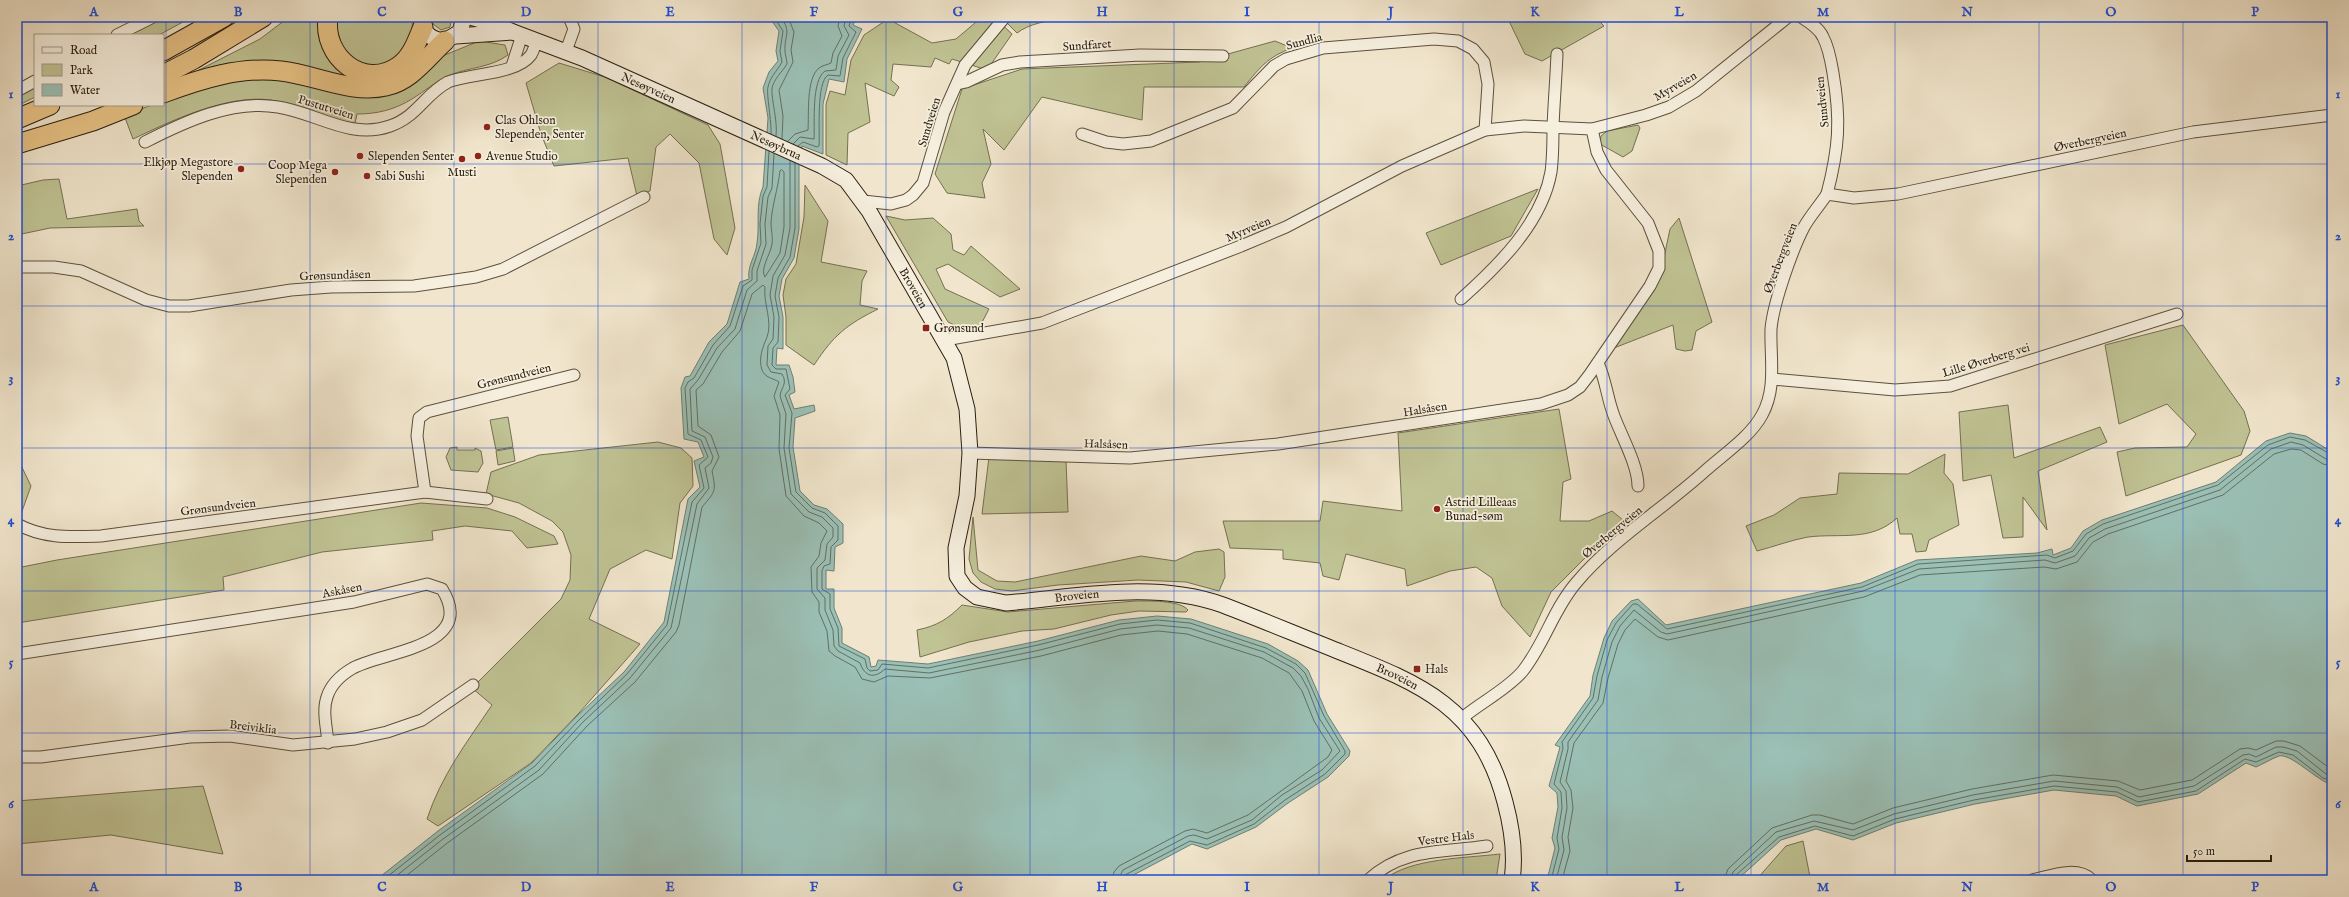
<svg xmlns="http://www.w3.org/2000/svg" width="2349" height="897" font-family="'IM FELL English',serif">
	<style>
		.green { fill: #c0c394; stroke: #757051 }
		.water { fill: #9bc0b6; stroke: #6e7f73 }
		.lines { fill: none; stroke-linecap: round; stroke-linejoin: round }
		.shore { stroke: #626f62; stroke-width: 1 }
		.street-casing { stroke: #5c503e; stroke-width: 13 }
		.secondary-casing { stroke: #2a1e0e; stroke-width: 17 }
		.highway-casing { stroke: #2a1e0e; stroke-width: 21 }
		.street { stroke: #f6efde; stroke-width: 11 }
		.secondary { stroke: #f6efde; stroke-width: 15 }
		.highway { stroke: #e8c386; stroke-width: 19 }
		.grid { fill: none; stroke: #1d4ed8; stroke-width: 1; stroke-opacity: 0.55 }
		.poi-dot { fill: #8f2418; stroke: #f6efde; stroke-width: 1.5 }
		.labels { text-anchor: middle; stroke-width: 3.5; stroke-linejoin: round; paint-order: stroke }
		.street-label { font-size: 12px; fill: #2a1e0e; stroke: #f6efde }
		.poi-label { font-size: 12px; fill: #2a1e0e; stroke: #f6efde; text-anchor: start }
		.neatline { fill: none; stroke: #1d4ed8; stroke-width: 1.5 }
		.grid-label { font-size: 13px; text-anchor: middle; font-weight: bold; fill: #1d4ed8 }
	</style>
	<rect width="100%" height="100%" fill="#f1e6cd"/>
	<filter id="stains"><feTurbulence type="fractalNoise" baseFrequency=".005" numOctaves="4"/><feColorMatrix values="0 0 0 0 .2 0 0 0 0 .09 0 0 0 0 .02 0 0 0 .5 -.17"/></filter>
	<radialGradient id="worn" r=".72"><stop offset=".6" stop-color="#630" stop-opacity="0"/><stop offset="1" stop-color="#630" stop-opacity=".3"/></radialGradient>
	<g class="green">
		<polygon points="160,17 192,17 159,35 124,35"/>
		<polygon points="289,17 320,17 352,77 197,71 260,39"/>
		<path d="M333,17h79c2,20 -6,43 -27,49 -8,2 -21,-1 -29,-1l-23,-31z"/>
		<polygon points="433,17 452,17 450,27 441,30 433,24"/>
		<polygon points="982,17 994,17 1012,34 987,70 952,59 949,64 935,58 931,67 893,64 891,80 899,87 894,96 865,83 870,122 848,133 847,165 826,155 826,104 830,91 845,95 851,60 864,35 888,19 932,43 956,39"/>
		<path d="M1014,17h101c-30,2 -74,-2 -98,16l-10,-10z"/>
		<polygon points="1504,17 1595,17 1604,26 1542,61 1525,54 1510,23"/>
		<path d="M479,41l26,4 3,10c-18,13 -38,12 -58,20 -14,6 -25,16 -38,24 -18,11 -35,15 -55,15l-2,10h-8c-25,-9 -50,-20 -76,-24 -44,-6 -100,21 -138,39l-9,-24 28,-10h11v-4l44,-15 63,-11 82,18z"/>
		<path d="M1275,41l17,7c-24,9 -32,19 -48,39h-100l-2,33 -100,-23 -38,53 -21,-21 8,35 -9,19 3,15 -38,-5 -12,-19 27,-85 60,-20 177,-7z"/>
		<polygon points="559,63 605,77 708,125 720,144 735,228 727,255 714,239 699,163 670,134 656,147 650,191 637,196 628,158 554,166 541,134 526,83"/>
		<polygon points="35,86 35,97 17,106 17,96"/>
		<polygon points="1638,125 1640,128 1632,151 1623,157 1600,144 1601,136 1607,131"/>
		<polygon points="59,179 67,219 137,209 139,221 144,226 50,228 17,235 17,186 43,180"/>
		<path d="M805,185l23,36 -7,41 46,9 -5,10 -2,24 18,4c-32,16 -44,26 -64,56l-28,-20v-28l-3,-22 3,-16 10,-15 8,-47z"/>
		<polygon points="1538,189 1511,236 1441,265 1426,233"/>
		<polygon points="886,216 905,220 933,218 951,234 953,250 964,255 971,246 1020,289 1000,297 948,264 936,269 945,289 989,309 978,330 963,329 948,322"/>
		<polygon points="1679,218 1712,322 1696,331 1692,350 1685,351 1676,349 1673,325 1614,348 1662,267 1670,229"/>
		<polygon points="2183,325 2244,411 2250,431 2241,455 2126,496 2117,452 2135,448 2187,447 2196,434 2167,404 2119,424 2105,345"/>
		<polygon points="2008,405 2014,458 2100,427 2107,442 2038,471 2047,530 2023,497 2023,537 2003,538 1991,475 1963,481 1959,412"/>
		<polygon points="1559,409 1571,479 1563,482 1560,521 1589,521 1612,511 1623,520 1551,592 1530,637 1502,606 1492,578 1476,567 1450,571 1407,586 1405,569 1346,554 1339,580 1323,576 1320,563 1283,559 1283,550 1230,548 1223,521 1320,521 1323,501 1402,511 1398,433"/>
		<polygon points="508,417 513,447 496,450 490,420"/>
		<path d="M658,442l23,6 11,10 1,28 -13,17 -8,56 -26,-9 -36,19 -21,50 51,25 -61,69 -48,50 -93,63 -11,-7c14,-43 40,-77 65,-114l-20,-17 89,-89 9,-19 1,-25 -8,-23 -11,-11 -33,-18 -33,-9 5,-22 48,-17z"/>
		<polygon points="457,447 457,450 475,450 475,448 481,451 483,463 478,472 451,470 446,457 450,448"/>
		<polygon points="513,448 515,461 498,465 496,451"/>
		<path d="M1945,454l-1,19 9,11 6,41 -30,15 -3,11 -10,1 -4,-18h-12l-3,-16c-26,24 -57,15 -89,19 -17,3 -35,10 -51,14l-11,-25 28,-11 26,-17 37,-4 2,-21 69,1z"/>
		<polygon points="17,457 31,486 21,514 17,512"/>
		<polygon points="989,457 1066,461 1068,512 982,514"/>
		<polygon points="421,503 487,508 515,517 554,536 558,544 527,548 512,531 465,526 432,531 433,540 322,552 223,577 224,590 17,623 17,568 57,560"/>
		<polygon points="973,517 978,570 997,581 1015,582 1141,556 1175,561 1195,552 1219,549 1224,552 1225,577 1219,591 1186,582 1138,580 1058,585 1012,591 995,589 981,582 973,573 969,559"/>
		<path d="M1135,601c13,0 45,-1 53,9l-2,2 -47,-1 -28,4 -57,14 -32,2 -53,11 -49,15 -3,-27c20,-4 31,-11 45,-25l46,7z"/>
		<polygon points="203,786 223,854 111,835 17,844 17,801"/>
		<polygon points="1803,841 1810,877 1808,880 1756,880 1786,846"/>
		<path d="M1500,854l-4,26h-112c25,-22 84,-22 116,-26z"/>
	</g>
	<g class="water">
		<path d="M769,17h95l-2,3 -6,-2 -3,7 9,4 -15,30 -3,23 -15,-3 -6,25v50l-21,-8 -3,18v65l-5,29 -12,21 -3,17 4,21v32l-6,-1 -1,17h13l4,12 2,15 -6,3 5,14 20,-4 1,6 -20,7 -2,29 7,44 14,14 13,4 16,15v19l-8,4 -1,24 -8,-1v19h8v19l8,20v15l27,14 2,10 5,-1 2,-6 50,4 110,-23 81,-21 38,-4 34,3 77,25 30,17 10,9 19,44 23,37 -1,5 -21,21 -40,26 -32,24 -49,22 -15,-5 -68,36h-748l62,-49 94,-68 45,-47 47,-44 40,-50 24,-123 12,-12 -6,-26 10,-4 -6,-15 -14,-3 -3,-51 4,-11 5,-1 19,-34 18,-18 13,-42 9,-3c-2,-14 7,-23 8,-36 3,-19 -2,-38 6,-56l5,-69 -5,-30 6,-16 9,-11 -2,-10 3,-20z"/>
		<path d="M2290,433l16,3 26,16v333c-16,-5 -41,-32 -53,-29 -8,3 -16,8 -23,11l-10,-4 -48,31 -61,12 -21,-10 -62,-6 -79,14 -79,19 -43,17 -37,-11 -35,11 -44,40h-190l8,-32 -3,-10 6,-31 -1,-14 -8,-7 11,-39 -5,-2 35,-49 3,-21 11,-37 8,-17 19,-20 7,-2 28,26 195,-42 56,-23 120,-7 15,-4 1,6 18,-7 12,-17 19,-11 114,-38 50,-41z"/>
	</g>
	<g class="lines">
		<g class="shore">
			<path d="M771,134c1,-11 -5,-41 -3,-47 2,-10 9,-16 14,-25l-2,-11 3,-20 -9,-14"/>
			<path d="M776,136c2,-16 -5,-36 -4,-48 2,-9 10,-16 15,-24 0,-5 -2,-9 -2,-13 -1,-16 7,-18 -4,-34"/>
			<polyline points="782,139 783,116 779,90 793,62 791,50 794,32 788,17"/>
			<path d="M788,141l7,-7 13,-4c1,-15 -2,-52 11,-62 4,-3 8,-3 12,-5l2,-10 9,-17 -4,-10 2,-9"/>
			<path d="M793,144l7,-7 14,2c1,-16 -3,-58 11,-68l11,-1 2,-14 11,-21 -5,-9 2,-9"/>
			<path d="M798,146l5,-4 14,5 2,-1c1,-14 -3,-63 9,-71l12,1 3,-18 13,-26 -7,-6 3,-9"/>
			<path d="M790,161v67l-5,27 -12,21 -3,19 4,22 -1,22 -5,7 -1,19 4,7 11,2c6,10 -1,13 -2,22l6,18 -2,34 7,46 18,18 13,5 11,11v9l-6,7 -2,16 -8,8v21l8,9v12l8,20 1,16 4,5 22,12c5,14 14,16 25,6l44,4 111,-23 80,-21 37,-4 32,3 75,24 29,16 8,8 7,13 11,29 21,33 -18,19 -40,25 -30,25 -45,19 -13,-4 -6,1 -65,34 -5,10"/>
			<polyline points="795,163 795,228 790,257 778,278 775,296 779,317 778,342 773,348 772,365 776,369 786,369 790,389 785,395 792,413 789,448 796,492 812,508 825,513 838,526 838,540 831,547 830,564 824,566 822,571 822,589 830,594 830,609 838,628 839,646 865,659 867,668 870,671 878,670 882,664 928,668 1038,645 1120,624 1157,620 1190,623 1266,648 1296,664 1305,673 1324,716 1345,751 1345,754 1325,774 1285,800 1254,824 1207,845 1190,841 1125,875 1123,880"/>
			<path d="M782,170l2,2v55l-4,26 -15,24c-5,-7 4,-21 6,-29 3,-8 0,-17 0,-25 1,-18 7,-34 9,-52z"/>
			<polyline points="383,880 440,835 535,766 580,719 627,674 667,625 692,502 704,488 699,465 708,457 701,440 688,434 685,388 688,382 694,378 713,345 730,326 743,286 752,280 752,270 761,243 760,224 763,196 767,187 769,151"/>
			<polyline points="391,880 443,839 539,770 583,722 630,678 671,628 697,504 709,488 705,468 711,463 713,457 705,437 692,431 690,389 698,380 717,348 735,329 747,290 757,281 757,271 766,244 765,224 768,197 772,188 774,154"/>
			<path d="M401,880l45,-36 97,-70 44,-48 48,-44 41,-50 3,-7 23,-118c14,-16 14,-16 10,-36l7,-14 -8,-22 -13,-9 -2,-36 7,-6 19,-32 18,-21 12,-37 11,-9 2,2c-2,16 8,35 2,50 -4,10 -9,21 -5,33 3,8 11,8 17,12l-5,14 6,19 -1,34 7,47 18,20 15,7 8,8 -6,12 -2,13 -8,11 1,25 7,10v10l8,19 2,20 6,5 20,11 7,12 12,3 14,-6 42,2 111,-22 80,-21 37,-4 29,3 75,24 27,15 13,18 12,30 18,29 -4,7 -80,58 -41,18 -14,-4 -8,2 -66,35 -5,6 -2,8"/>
			<polyline points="1551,880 1559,849 1557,838 1562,808 1561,792 1554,784 1563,748 1562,742 1593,698 1597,676 1607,640 1616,623 1633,604 1637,604 1667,629 1862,587 1918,564 2047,555 2055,558 2073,551 2086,534 2103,524 2218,485 2268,445 2290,437 2305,440 2332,455"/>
			<polyline points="1556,880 1564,850 1562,837 1567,808 1566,791 1560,782 1568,749 1568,742 1598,700 1602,677 1612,642 1620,626 1634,610 1661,632 1667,634 1863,591 1919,569 2045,560 2055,563 2075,556 2089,538 2105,529 2220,490 2271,449 2291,442 2303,445 2326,459 2332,460"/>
			<polyline points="1562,880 1570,851 1568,837 1573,808 1571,790 1566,781 1574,743 1603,703 1608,678 1618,644 1625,630 1635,619 1658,637 1668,640 1864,597 1920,575 2044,567 2056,569 2077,562 2093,542 2108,534 2223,495 2274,454 2291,449 2301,450 2323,464 2332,466"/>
			<polyline points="1724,880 1728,869 1772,828 1812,815 1820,815 1853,824 1893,808 1972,789 2053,775 2118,781 2140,790 2192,780 2240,749 2248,748 2256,750 2276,741 2284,741 2300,746 2332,770"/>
			<polyline points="1730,880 1733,872 1776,832 1814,821 1853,830 1894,814 1973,795 2054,781 2117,787 2139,797 2194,786 2243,755 2249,754 2256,757 2276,747 2283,747 2297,751 2326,774 2332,776"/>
			<polyline points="1735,880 1736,875 1779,837 1815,826 1853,836 1895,819 1974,800 2054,786 2117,792 2138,802 2196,791 2245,759 2256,762 2279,752 2293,755 2323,778 2332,781"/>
		</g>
		<g class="street-casing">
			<g id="street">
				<path d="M1801,17c8,5 18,11 22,20 6,11 8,24 10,36 8,47 6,75 -6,121"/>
				<polyline points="117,35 153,17"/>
				<polyline points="566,51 574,29 569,17"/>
				<polyline points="512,66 522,35"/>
				<polyline points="957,84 966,82 1002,65 1020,62 1140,55 1223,56"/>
				<polyline points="17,91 35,81"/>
				<polyline points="1082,134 1106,142 1123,144 1151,141 1233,108 1274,66 1286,59 1323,48 1434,39 1458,41 1473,49 1484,62 1488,84 1485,130"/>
				<path d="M145,142c39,-20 88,-43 133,-35 39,6 72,33 112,19 27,-9 35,-32 58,-44 22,-9 68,-7 83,-27 3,-5 4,-10 6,-15"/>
				<polyline points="863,201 891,204 906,200 913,195 923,183 944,112 965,65 1005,17"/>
				<polyline points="17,267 54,267 81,271 146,300 169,306 189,306 291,290 331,287 414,286 476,277 503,269 644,197"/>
				<path d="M1461,299c37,-33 81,-76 90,-127 2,-15 2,-30 2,-45 1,-25 3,-49 4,-73"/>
				<polyline points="945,340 1042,323 1241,246 1286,227 1402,166 1485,130 1524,126 1592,129 1646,115 1669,107 1696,91 1788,17"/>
				<path d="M1598,363c8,17 9,35 16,53 7,19 24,49 24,70"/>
				<polyline points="1772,379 1895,390 1950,386 2177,314"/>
				<polyline points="970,453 1130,458 1278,444 1541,404 1568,395 1580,387 1590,374 1650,286 1659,268 1659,251 1648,223 1606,170 1597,152 1592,129"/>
				<polyline points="425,492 417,436 419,418 427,412 574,375"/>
				<path d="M17,524c27,15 54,13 84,12l324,-44 62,7"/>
				<path d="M17,654l337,-52 73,-18 15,5c36,58 -58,62 -89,79 -12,7 -22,16 -26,29 -5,14 0,32 1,46"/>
				<path d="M1461,719c20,-17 44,-28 61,-47 22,-27 31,-62 54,-89 36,-43 87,-74 129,-112 19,-17 45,-34 57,-56 15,-27 8,-57 9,-86 2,-25 21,-79 33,-102 6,-11 16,-22 23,-33l27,4 44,-4 295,-62 139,-17"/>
				<polyline points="17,757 41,757 190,737 230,736 293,745 355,739 387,732 422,720 473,685"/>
				<path d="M1368,880c36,-33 75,-27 119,-34"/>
				<path d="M2032,880c18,-4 45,-15 60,0"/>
			</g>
		</g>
		<g class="secondary-casing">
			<g id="secondary">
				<path d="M422,17c-1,15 9,23 23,24l15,-9 4,-15"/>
				<path id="s1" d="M470,17l25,7 18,8 69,26 240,108 24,14 23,31 85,147 13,51 3,44 -3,43 -11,52 1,28 8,12 12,9 29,6c72,-6 147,-23 217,2 39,15 77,31 115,46 83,33 142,56 167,151 7,26 11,51 7,78"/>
				<polyline points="456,36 513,32"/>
			</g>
		</g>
		<g class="highway-casing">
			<g id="highway">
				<path d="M328,17c-6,40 36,74 71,49 13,-9 18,-25 24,-39"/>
				<polyline points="163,51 224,17"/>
				<polyline points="163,75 194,59 263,17"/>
				<path d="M163,93c37,-14 78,-27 118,-22 35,4 70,23 105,15 25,-5 41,-29 59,-45"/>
				<polyline points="17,119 50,105"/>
				<polyline points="17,144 93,121 133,105"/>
			</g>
		</g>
		<use href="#street" class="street"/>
		<use href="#secondary" class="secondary"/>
		<use href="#highway" class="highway"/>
	</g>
	<path class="grid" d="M166,17v863M310,17v863M454,17v863M598,17v863M742,17v863M886,17v863M1030,17v863M1174,17v863M1319,17v863M1463,17v863M1607,17v863M1751,17v863M1895,17v863M2039,17v863M2183,17v863M17,164h2315M17,306h2315M17,448h2315M17,591h2315M17,733h2315"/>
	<g class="poi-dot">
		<circle cx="487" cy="127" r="4"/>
		<circle cx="360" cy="156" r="4"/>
		<circle cx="478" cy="156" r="4"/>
		<circle cx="462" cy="159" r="4"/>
		<circle cx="241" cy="169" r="4"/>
		<circle cx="335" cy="172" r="4"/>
		<circle cx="367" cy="176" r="4"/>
		<rect x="922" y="324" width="8" height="8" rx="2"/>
		<circle cx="1437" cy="509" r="4"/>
		<rect x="1413" y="665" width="8" height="8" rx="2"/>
	</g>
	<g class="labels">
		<g class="street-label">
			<text transform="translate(1304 41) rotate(-15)" y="4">Sundlia</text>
			<text transform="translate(1087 45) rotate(-4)" y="4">Sundfaret</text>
			<text transform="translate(1675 86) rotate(-30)" y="4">Myrveien</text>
			<text dy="4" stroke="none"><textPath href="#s1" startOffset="192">Nesøyveien</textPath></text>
			<text transform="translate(1822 102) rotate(-96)" y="4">Sundveien</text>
			<text transform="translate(326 107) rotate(17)" y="4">Pustutveien</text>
			<text transform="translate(929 122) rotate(-73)" y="4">Sundveien</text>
			<text transform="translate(2090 140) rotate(-12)" y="4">Øverbergveien</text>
			<text dy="4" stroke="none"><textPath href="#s1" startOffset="332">Nesøybrua</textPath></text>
			<text transform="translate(1248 229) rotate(-23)" y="4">Myrveien</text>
			<text transform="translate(1780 258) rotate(-69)" y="4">Øverbergveien</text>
			<text transform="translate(335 275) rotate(-2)" y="4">Grønsundåsen</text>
			<text dy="4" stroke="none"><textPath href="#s1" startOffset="538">Broveien</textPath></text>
			<text transform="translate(1986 360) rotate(-17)" y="4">Lille Øverberg vei</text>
			<text transform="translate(514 376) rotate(-14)" y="4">Grønsundveien</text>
			<text transform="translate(1425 409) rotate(-9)" y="4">Halsåsen</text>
			<text transform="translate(1106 444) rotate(2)" y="4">Halsåsen</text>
			<text transform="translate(218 507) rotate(-7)" y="4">Grønsundveien</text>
			<text transform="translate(1612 532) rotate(-40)" y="4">Øverbergveien</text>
			<text transform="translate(342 590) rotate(-11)" y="4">Askåsen</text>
			<text dy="4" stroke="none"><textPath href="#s1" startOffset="970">Broveien</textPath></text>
			<text dy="4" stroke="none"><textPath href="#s1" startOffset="1306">Broveien</textPath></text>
			<text transform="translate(253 727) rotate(7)" y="4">Breiviklia</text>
			<text transform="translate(1446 838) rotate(-7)" y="4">Vestre Hals</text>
		</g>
		<g class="poi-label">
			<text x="495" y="124">Clas Ohlson<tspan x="495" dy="14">Slependen, Senter</tspan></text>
			<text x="368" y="160">Slependen Senter</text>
			<text x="486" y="160">Avenue Studio</text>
			<text x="233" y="166" text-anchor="end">Elkjøp Megastore<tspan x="233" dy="14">Slependen</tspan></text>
			<text x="327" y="169" text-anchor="end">Coop Mega<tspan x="327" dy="14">Slependen</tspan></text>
			<text x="462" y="176" text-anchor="middle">Musti</text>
			<text x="375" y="180">Sabi Sushi</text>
			<text x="934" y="332">Grønsund</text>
			<text x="1445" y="506">Astrid Lilleaas<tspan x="1445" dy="14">Bunad-søm</tspan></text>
			<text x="1425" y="673">Hals</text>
		</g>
	</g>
	<rect width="2349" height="897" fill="none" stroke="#f1e6cd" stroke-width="44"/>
	<rect x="34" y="34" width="130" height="72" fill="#f6efde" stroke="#a49b8b"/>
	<rect x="42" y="47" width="20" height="6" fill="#f6efde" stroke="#a49b8b"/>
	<text x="70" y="54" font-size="12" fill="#2a1e0e">Road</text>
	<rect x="42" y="64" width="20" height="12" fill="#c0c394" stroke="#a49b8b"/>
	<text x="70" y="74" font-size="12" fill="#2a1e0e">Park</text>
	<rect x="42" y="84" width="20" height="12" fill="#9bc0b6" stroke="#a49b8b"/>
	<text x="70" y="94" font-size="12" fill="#2a1e0e">Water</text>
	<path d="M2187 855v6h84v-6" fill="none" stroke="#2a1e0e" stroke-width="2"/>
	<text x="2193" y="855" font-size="12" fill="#2a1e0e" stroke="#f6efde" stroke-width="3" paint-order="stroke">50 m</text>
	<rect x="22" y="22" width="2305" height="853" class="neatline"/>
	<g class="grid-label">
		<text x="94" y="16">A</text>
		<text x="238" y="16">B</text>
		<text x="382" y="16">C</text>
		<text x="526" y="16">D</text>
		<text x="670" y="16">E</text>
		<text x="814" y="16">F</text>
		<text x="958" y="16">G</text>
		<text x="1102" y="16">H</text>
		<text x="1247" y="16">I</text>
		<text x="1391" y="16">J</text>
		<text x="1535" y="16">K</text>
		<text x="1679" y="16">L</text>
		<text x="1823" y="16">M</text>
		<text x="1967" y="16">N</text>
		<text x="2111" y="16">O</text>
		<text x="2255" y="16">P</text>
		<text x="11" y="98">1</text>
		<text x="2338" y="98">1</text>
		<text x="11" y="240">2</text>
		<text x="2338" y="240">2</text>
		<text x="11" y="382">3</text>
		<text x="2338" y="382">3</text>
		<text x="11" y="524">4</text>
		<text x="2338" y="524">4</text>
		<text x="11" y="666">5</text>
		<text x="2338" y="666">5</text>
		<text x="11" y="808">6</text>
		<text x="2338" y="808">6</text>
		<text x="94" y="891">A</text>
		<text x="238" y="891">B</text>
		<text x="382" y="891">C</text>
		<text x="526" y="891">D</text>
		<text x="670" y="891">E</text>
		<text x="814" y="891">F</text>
		<text x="958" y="891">G</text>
		<text x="1102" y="891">H</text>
		<text x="1247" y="891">I</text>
		<text x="1391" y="891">J</text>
		<text x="1535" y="891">K</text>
		<text x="1679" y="891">L</text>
		<text x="1823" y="891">M</text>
		<text x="1967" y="891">N</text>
		<text x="2111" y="891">O</text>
		<text x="2255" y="891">P</text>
	</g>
	<rect width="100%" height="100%" filter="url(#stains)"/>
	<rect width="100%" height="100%" fill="url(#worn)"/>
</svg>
